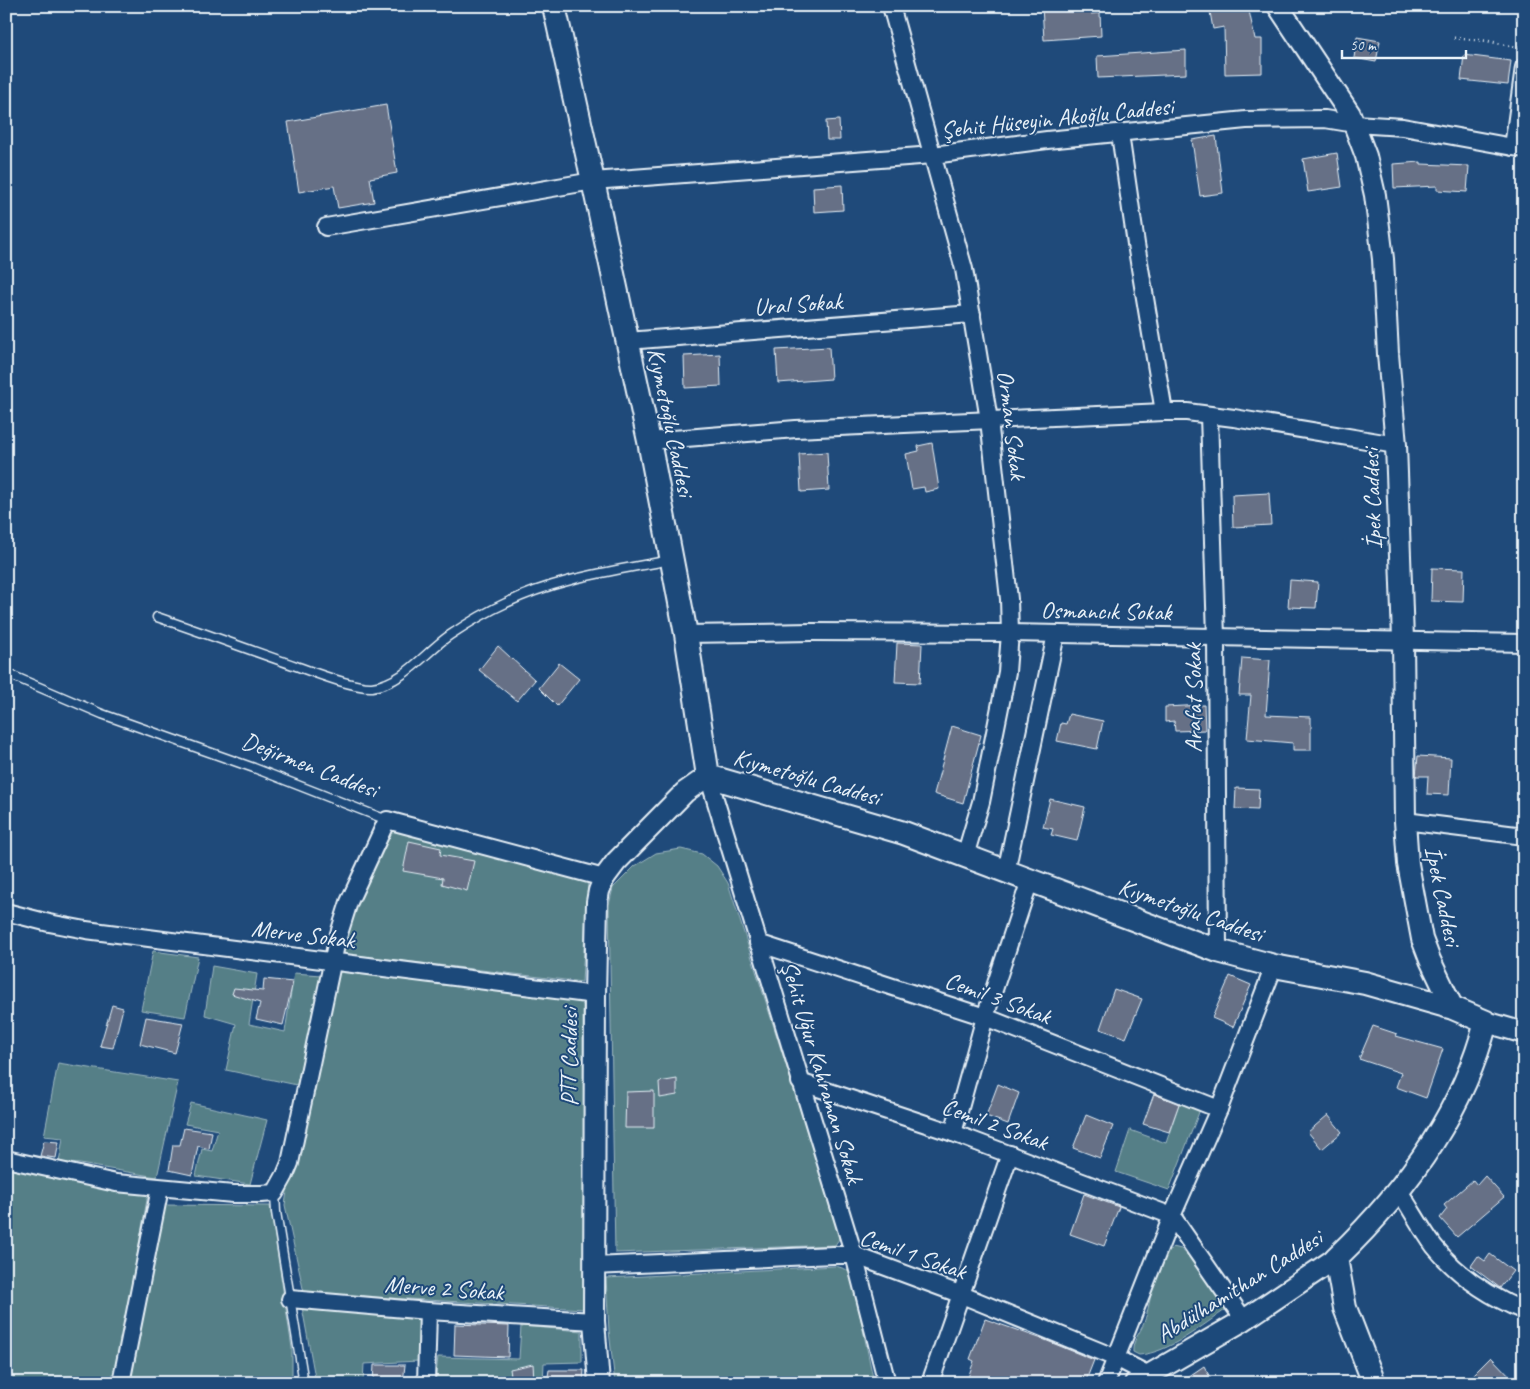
<svg xmlns="http://www.w3.org/2000/svg" width="1530" height="1389" font-family="Caveat,sans-serif">
	<style>
		.green { fill: #547f87; stroke: #9eb8c0 }
		.building { fill: #667086; stroke: #e8f1f8 }
		.lines { fill: none; stroke-linecap: round; stroke-linejoin: round }
		.service-casing { stroke: #e8f1f8; stroke-width: 11 }
		.minor-casing { stroke: #e8f1f8; stroke-width: 20 }
		.tertiary-casing { stroke: #e8f1f8; stroke-width: 24 }
		.secondary-casing { stroke: #e8f1f8; stroke-width: 26 }
		.path { stroke: #e8f1f8; stroke-width: 3; stroke-dasharray: 1 4; stroke-linecap: butt }
		.service { stroke: #1f4a7a; stroke-width: 8 }
		.minor { stroke: #1f4a7a; stroke-width: 16 }
		.tertiary { stroke: #1f4a7a; stroke-width: 20 }
		.secondary { stroke: #1f4a7a; stroke-width: 22 }
		.labels { text-anchor: middle; stroke-width: 4; stroke-linejoin: round; paint-order: stroke }
		.street-label { font-size: 24px; fill: #e8f1f8; stroke: #1f4a7a }
	</style>
	<rect width="100%" height="100%" fill="#1f4a7a"/>
	<filter id="ink" filterUnits="userSpaceOnUse"><feTurbulence type="fractalNoise" baseFrequency=".02" numOctaves="2"/><feDisplacementMap in="SourceGraphic" scale="10" xChannelSelector="R" yChannelSelector="G"/><feConvolveMatrix kernelMatrix="1 2 1 2 8 2 1 2 1" color-interpolation-filters="sRGB"/></filter>
	<g filter="url(#ink)">
		<g class="green">
			<polygon points="390,829 588,880 582,982 346,954 341,951 346,926"/>
			<polygon points="681,849 702,854 717,866 728,883 837,1225 839,1239 835,1245 615,1253 609,905 613,888 635,866 656,853"/>
			<polygon points="153,951 198,957 185,1017 141,1010"/>
			<polygon points="212,966 257,974 249,1024 285,1032 294,973 321,975 297,1085 226,1070 236,1024 205,1015"/>
			<polygon points="338,972 574,996 583,1005 584,1309 304,1293 285,1205 287,1191 296,1171"/>
			<polygon points="58,1063 178,1082 157,1177 80,1164 59,1162 63,1138 44,1136"/>
			<polygon points="1180,1101 1201,1107 1169,1190 1116,1172 1130,1130 1166,1143"/>
			<polygon points="191,1103 267,1120 250,1184 196,1176 202,1149 212,1151 218,1130 185,1124"/>
			<polygon points="6,1167 148,1194 114,1383 6,1383"/>
			<polygon points="161,1205 270,1206 292,1348 292,1381 246,1381 246,1383 127,1383"/>
			<path d="M1173,1247l8,2 7,6 40,53c-25,17 -59,45 -89,47l-6,-3c-1,-11 7,-19 11,-29 8,-23 9,-60 29,-76z"/>
			<polygon points="836,1266 851,1271 874,1383 615,1383 609,1331 606,1278"/>
			<polygon points="302,1307 420,1312 418,1361 364,1364 363,1383 316,1383"/>
			<polygon points="521,1326 582,1331 582,1362 544,1363 543,1383 435,1383 438,1357 519,1359"/>
		</g>
		<g class="building">
			<polygon points="1042,6 1091,6 1091,14 1100,13 1101,36 1044,40"/>
			<polygon points="1209,6 1248,6 1255,39 1262,39 1262,73 1225,74 1224,27 1213,29"/>
			<polygon points="1357,37 1380,41 1376,62 1354,58"/>
			<polygon points="1186,50 1186,74 1098,78 1097,56"/>
			<polygon points="1464,55 1511,61 1508,85 1461,80"/>
			<polygon points="386,105 397,173 370,178 374,202 338,208 334,186 299,192 288,122"/>
			<polygon points="839,120 840,140 827,140 826,121"/>
			<polygon points="1216,136 1223,193 1200,196 1192,140"/>
			<polygon points="1337,153 1342,187 1308,192 1303,159"/>
			<polygon points="1421,162 1421,164 1469,166 1467,192 1437,190 1437,186 1394,188 1393,164"/>
			<polygon points="842,185 843,210 814,212 813,187"/>
			<polygon points="829,347 831,379 778,383 776,350"/>
			<polygon points="720,354 721,386 685,388 684,356"/>
			<polygon points="932,443 939,489 925,492 924,487 912,489 906,454 919,451 918,446"/>
			<polygon points="827,452 829,490 801,492 799,454"/>
			<polygon points="1269,493 1271,525 1233,527 1232,495"/>
			<polygon points="1432,568 1464,569 1463,602 1431,601"/>
			<polygon points="1290,580 1318,582 1316,608 1288,607"/>
			<polygon points="897,643 922,644 920,683 895,682"/>
			<polygon points="498,646 535,680 517,701 479,670"/>
			<polygon points="1242,658 1270,660 1266,715 1311,717 1311,750 1293,750 1293,743 1247,739 1251,695 1239,695"/>
			<polygon points="559,663 579,679 557,706 539,688"/>
			<polygon points="1204,705 1205,730 1175,731 1174,721 1165,722 1165,707"/>
			<polygon points="1069,714 1103,721 1097,749 1057,741 1061,723 1066,724"/>
			<polygon points="952,726 981,735 963,803 934,794"/>
			<polygon points="1418,756 1451,758 1449,795 1427,794 1428,776 1416,776"/>
			<polygon points="1236,788 1259,789 1258,810 1235,809"/>
			<polygon points="1050,799 1085,807 1077,841 1051,835 1053,829 1043,827"/>
			<polygon points="409,841 441,848 440,855 474,861 467,891 442,884 443,878 403,871"/>
			<polygon points="1230,976 1251,985 1233,1027 1212,1018"/>
			<polygon points="264,979 293,982 283,1025 256,1019 260,1003 232,994 234,988 263,991"/>
			<polygon points="1114,989 1142,999 1126,1038 1100,1029"/>
			<polygon points="112,1005 123,1008 113,1048 100,1046"/>
			<polygon points="146,1017 183,1023 175,1053 140,1044"/>
			<polygon points="1373,1026 1397,1034 1396,1036 1443,1049 1426,1098 1396,1087 1401,1073 1359,1059"/>
			<polygon points="677,1079 677,1095 660,1098 659,1082"/>
			<polygon points="998,1084 1019,1093 1008,1124 986,1116"/>
			<polygon points="654,1091 654,1128 625,1128 626,1092"/>
			<polygon points="1154,1094 1179,1104 1169,1132 1143,1124"/>
			<polygon points="1086,1115 1113,1126 1100,1158 1073,1148"/>
			<polygon points="1328,1115 1342,1132 1322,1149 1308,1132"/>
			<polygon points="184,1128 212,1132 209,1149 198,1146 192,1175 169,1170 173,1145 180,1145"/>
			<polygon points="44,1141 59,1142 56,1158 40,1156"/>
			<polygon points="1485,1176 1504,1197 1457,1237 1440,1218 1447,1209 1444,1205 1473,1180 1477,1185"/>
			<polygon points="1084,1194 1119,1207 1104,1246 1070,1234"/>
			<polygon points="1490,1254 1513,1271 1500,1288 1471,1266 1478,1256 1485,1261"/>
			<polygon points="985,1319 1045,1340 1094,1360 1085,1383 966,1383 974,1361 970,1359"/>
			<polygon points="455,1324 509,1326 508,1357 454,1355"/>
			<polygon points="1491,1357 1516,1383 1465,1383"/>
			<polygon points="533,1364 534,1379 512,1382 510,1369"/>
			<polygon points="374,1365 405,1365 403,1383 373,1383"/>
			<polygon points="1204,1366 1213,1383 1179,1383"/>
			<polygon points="549,1370 584,1370 583,1383 547,1383"/>
		</g>
		<g class="lines">
			<g class="service-casing">
				<g id="service">
					<path d="M157,617c47,16 93,33 139,49 19,7 58,22 76,21 32,-4 53,-35 78,-52 18,-12 36,-23 56,-32 51,-25 108,-32 164,-43"/>
					<polyline points="6,673 102,714 254,768 387,820"/>
					<polyline points="275,1193 276,1212 304,1383"/>
				</g>
			</g>
			<g class="minor-casing">
				<g id="minor">
					<polyline points="891,6 964,269 989,420 1009,599 1010,633 1007,672 981,802 965,856"/>
					<polyline points="1120,134 1136,244 1164,412"/>
					<polyline points="1513,147 1524,67"/>
					<polyline points="326,227 593,181 933,155 1047,140 1246,120 1325,119 1355,124 1403,127 1524,149"/>
					<polyline points="627,341 972,314"/>
					<polyline points="1209,415 1216,637 1218,951"/>
					<polyline points="649,441 796,429 1164,412 1187,412 1234,418 1396,445"/>
					<polyline points="686,634 811,632 1010,633 1524,643"/>
					<polyline points="708,776 854,1255 887,1383"/>
					<polyline points="1405,821 1524,836"/>
					<polyline points="1006,872 1056,634"/>
					<polyline points="6,912 49,923 86,930 595,995"/>
					<polyline points="758,943 985,1017 1219,1109"/>
					<polyline points="800,1082 953,1133 1172,1216 1244,1320"/>
					<polyline points="953,1133 985,1017 1030,880"/>
					<polyline points="6,1159 116,1183 233,1194 261,1194 275,1193 285,1175 290,1163 337,940 349,902 387,820 604,878"/>
					<path d="M1399,1191c12,18 22,37 35,55 23,29 57,51 90,65"/>
					<polyline points="594,1266 833,1255 854,1255 962,1295 1116,1358 1172,1216 1219,1109 1274,966"/>
					<polyline points="290,1299 428,1311 594,1321"/>
					<polyline points="121,1383 160,1188"/>
					<polyline points="426,1383 428,1311"/>
					<polyline points="930,1383 1010,1154"/>
					<polyline points="1106,1383 1116,1358 1147,1374 1152,1383"/>
				</g>
			</g>
			<g class="tertiary-casing">
				<g id="tertiary">
					<polyline points="1278,6 1350,114 1366,156 1375,195 1383,259 1388,354 1396,445 1403,639 1405,821 1408,864 1422,939 1430,960 1453,1008"/>
					<polyline points="1486,1022 1524,1033"/>
					<polyline points="599,1383 594,1321 595,995 597,902 599,891 604,878 616,862 685,792 708,776"/>
					<polyline points="1135,1383 1244,1320 1336,1258"/>
				</g>
			</g>
			<g class="secondary-casing">
				<path id="secondary" d="M554,6l39,175 56,260 37,193 22,142 196,57 314,118 56,15 91,17 88,25 33,14c-24,93 -82,171 -150,236l9,50 29,75"/>
			</g>
			<polyline class="path" points="1454,38 1488,41 1524,49"/>
			<use href="#service" class="service"/>
			<use href="#minor" class="minor"/>
			<use href="#tertiary" class="tertiary"/>
			<use href="#secondary" class="secondary"/>
		</g>
	</g>
	<g class="labels">
		<g class="street-label">
			<text transform="translate(1057 118) rotate(-6)" y="8">Şehit Hüseyin Akoğlu Caddesi</text>
			<text transform="translate(798 304) rotate(-4)" y="8">Ural Sokak</text>
			<text transform="translate(671 422) rotate(78)" y="8">Kıymetoğlu Caddesi</text>
			<text transform="translate(1012 425) rotate(83)" y="8">Orman Sokak</text>
			<text transform="translate(1372 499) rotate(-92)" y="8">İpek Caddesi</text>
			<text transform="translate(1106 611) rotate(1)" y="8">Osmancık Sokak</text>
			<text transform="translate(1193 698) rotate(-90)" y="8">Arafat Sokak</text>
			<text transform="translate(310 765) rotate(21)" y="8">Değirmen Caddesi</text>
			<text transform="translate(807 777) rotate(16)" y="8">Kıymetoğlu Caddesi</text>
			<text transform="translate(1443 896) rotate(78)" y="8">İpek Caddesi</text>
			<text transform="translate(1191 910) rotate(19)" y="8">Kıymetoğlu Caddesi</text>
			<text transform="translate(303 934) rotate(7)" y="8">Merve Sokak</text>
			<text transform="translate(998 998) rotate(20)" y="8">Cemil 3 Sokak</text>
			<text transform="translate(569 1057) rotate(-90)" y="8">PTT Caddesi</text>
			<text transform="translate(822 1072) rotate(73)" y="8">Şehit Uğur Kahraman Sokak</text>
			<text transform="translate(995 1124) rotate(20)" y="8">Cemil 2 Sokak</text>
			<text transform="translate(913 1254) rotate(19)" y="8">Cemil 1 Sokak</text>
			<text transform="translate(1239 1286) rotate(-32)" y="8">Abdülhamithan Caddesi</text>
			<text transform="translate(444 1288) rotate(4)" y="8">Merve 2 Sokak</text>
		</g>
	</g>
	<rect width="1530" height="1389" fill="none" stroke="#1f4a7a" stroke-width="25"/>
	<rect x="12" y="12" width="1505" height="1364" fill="none" stroke="#e8f1f8" stroke-width="2" filter="url(#ink)"/>
	<path d="M1342 50v8h124v-8" fill="none" stroke="#e8f1f8" stroke-width="2.5"/>
	<text x="1350" y="50" font-size="15" fill="#e8f1f8" stroke="#1f4a7a" stroke-width="4" paint-order="stroke">50 m</text>
</svg>
